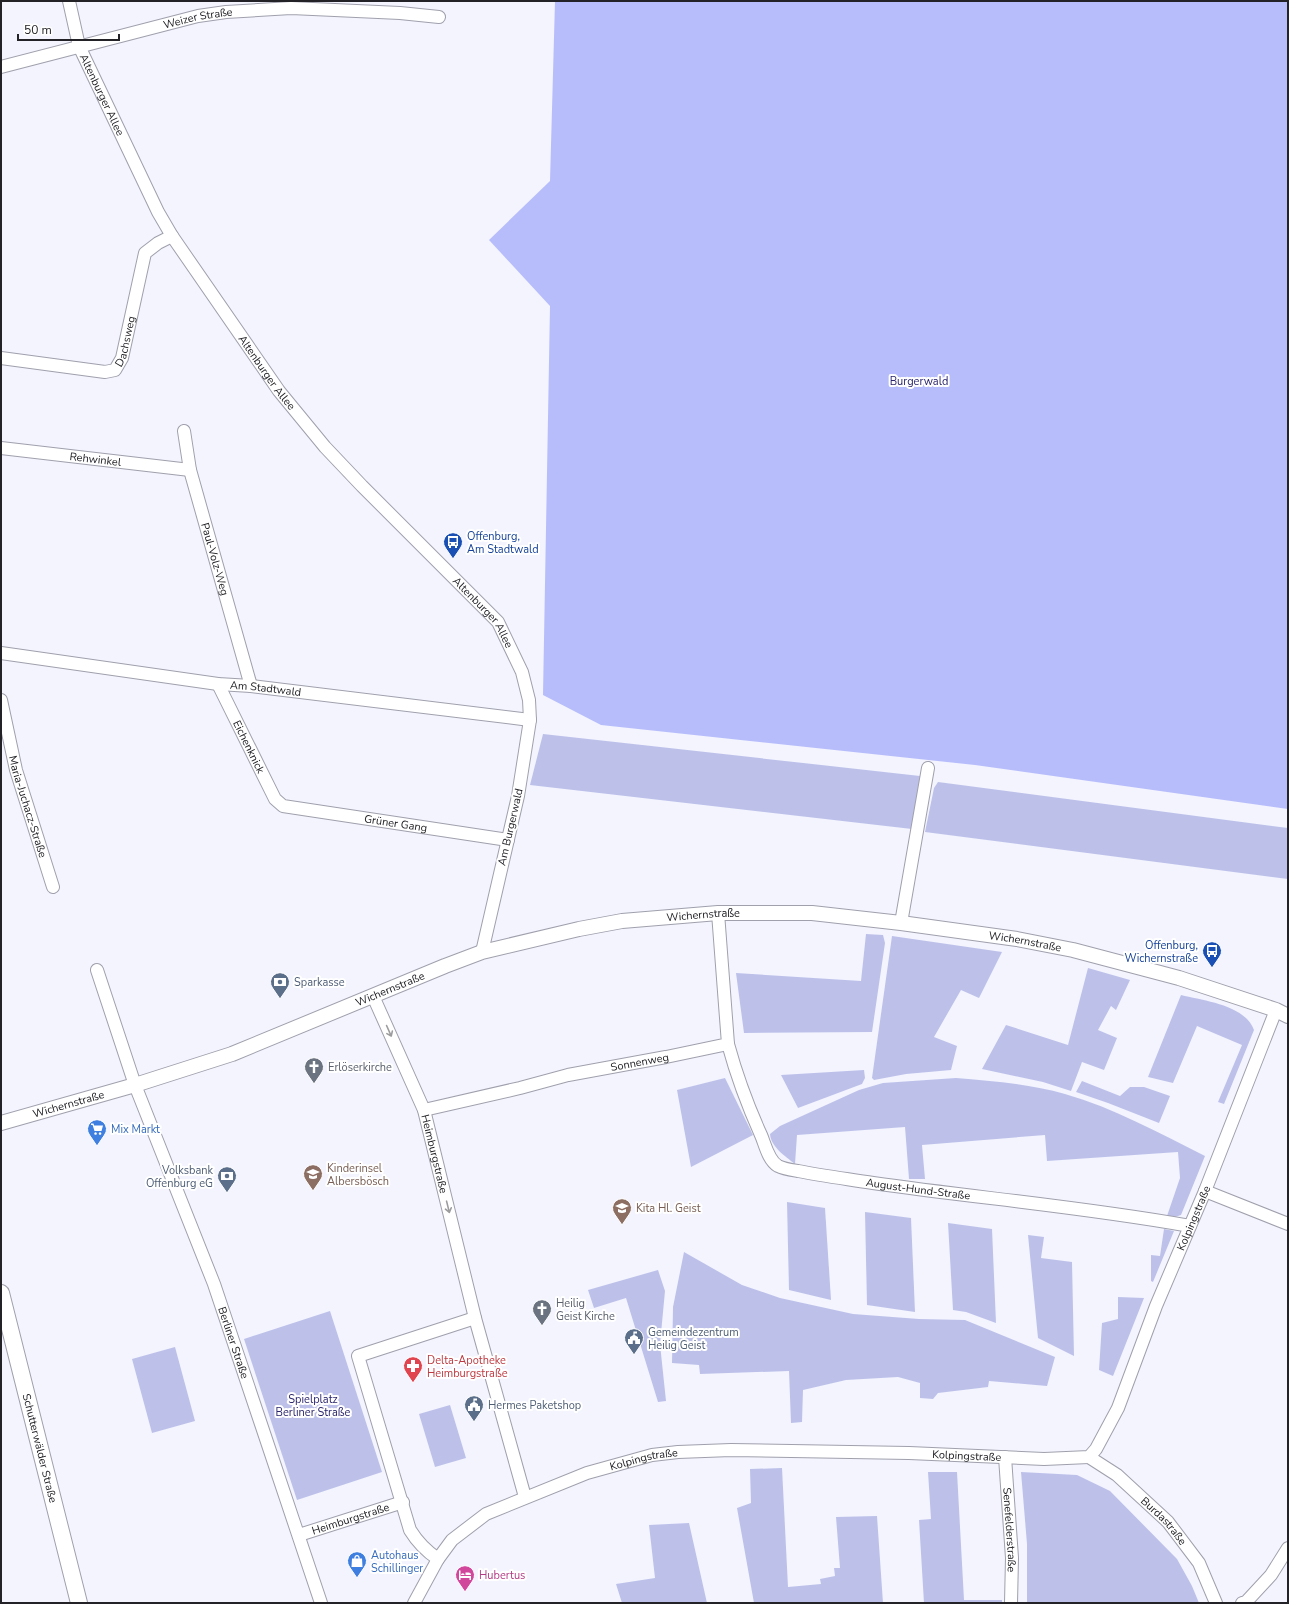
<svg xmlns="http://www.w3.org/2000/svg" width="1289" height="1604" font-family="'Nunito Sans',sans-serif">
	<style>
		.green { fill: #bdc1ea }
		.forest { fill: #b7bdfb }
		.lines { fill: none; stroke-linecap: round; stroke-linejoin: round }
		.minor-casing { stroke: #9fa0ac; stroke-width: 14 }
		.tertiary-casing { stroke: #9fa0ac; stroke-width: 16 }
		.secondary-casing { stroke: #9fa0ac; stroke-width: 18 }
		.minor { stroke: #fff; stroke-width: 12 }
		.tertiary { stroke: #fff; stroke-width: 14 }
		.secondary { stroke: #fff; stroke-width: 16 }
		.oneway { stroke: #9c9c9e }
		.labels { text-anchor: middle; stroke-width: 4; stroke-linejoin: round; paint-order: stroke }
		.street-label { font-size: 11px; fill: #222227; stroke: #fff }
		.park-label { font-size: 11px; fill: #2a256c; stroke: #fff }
		.transit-label { font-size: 11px; fill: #164399; stroke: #fff; text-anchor: start }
		.service-label { font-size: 11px; fill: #4e5e75; stroke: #fff; text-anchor: start }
		.worship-label { font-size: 11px; fill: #5b616d; stroke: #fff; text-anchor: start }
		.shop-label { font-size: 11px; fill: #366cbe; stroke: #fff; text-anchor: start }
		.education-label { font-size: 11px; fill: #785e54; stroke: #fff; text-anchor: start }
		.health-label { font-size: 11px; fill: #be3a42; stroke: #fff; text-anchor: start }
		.hotel-label { font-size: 11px; fill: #b23c85; stroke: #fff; text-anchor: start }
	</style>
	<rect width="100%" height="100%" fill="#f3f4fe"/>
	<g class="green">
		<polygon points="543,734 920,776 912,829 530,785"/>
		<polygon points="938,782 1288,828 1288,879 925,832 934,788"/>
		<polygon points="866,934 883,935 885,943 872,1032 744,1033 736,973 861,981"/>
		<polygon points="892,936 1002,952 979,998 961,990 934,1037 957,1046 951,1070 906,1074 874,1080 872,1078"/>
		<polygon points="1088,968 1130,980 1116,1010 1111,1006 1098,1030 1117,1038 1104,1070 1082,1062 1071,1091 1043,1082 982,1069 1006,1025 1068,1045"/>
		<path d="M1181,995c24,6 64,10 73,35l-30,74 -6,-2 24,-57 -45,-19 -24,57 -25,-6z"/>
		<polygon points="864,1070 865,1078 862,1084 798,1108 781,1075"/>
		<polygon points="725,1078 753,1135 691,1167 677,1090"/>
		<path d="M956,1078c36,3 74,6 109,16 49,14 94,39 140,62l-24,59 -6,2 -8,-1 13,-38 -2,-26 -131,9 -2,-26 -123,10 3,34h-16l-4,-52 -108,8 -2,29c-10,-8 -24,-17 -25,-30l10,-8 79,-36 24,-7z"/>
		<polygon points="1082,1081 1120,1096 1130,1087 1144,1087 1170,1096 1159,1123 1108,1103 1076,1092"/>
		<polygon points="787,1202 825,1208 831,1300 789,1290"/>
		<polygon points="865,1212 911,1218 915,1312 867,1305"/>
		<polygon points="948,1223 992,1229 996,1323 966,1312 953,1310"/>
		<polygon points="1164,1229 1174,1231 1153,1282 1151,1281 1151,1255 1160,1256"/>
		<polygon points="1028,1235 1044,1237 1041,1258 1072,1262 1074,1356 1038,1338"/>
		<polygon points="684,1252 742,1285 780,1298 853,1314 919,1319 965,1320 1055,1357 1047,1386 989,1381 988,1387 938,1393 933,1399 920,1398 920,1383 898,1377 846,1380 803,1390 802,1422 791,1423 789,1371 700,1374 699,1365 672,1363 673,1307"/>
		<polygon points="658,1270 665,1291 660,1344 666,1401 658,1402 626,1298 594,1308 588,1290"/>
		<polygon points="1118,1297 1144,1298 1113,1376 1099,1370 1102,1323 1118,1319"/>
		<polygon points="330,1311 382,1472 297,1500 244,1339"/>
		<polygon points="175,1347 195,1421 152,1433 132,1359"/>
		<polygon points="450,1405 466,1458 435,1467 419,1414"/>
		<polygon points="782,1468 788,1587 821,1584 820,1579 835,1576 834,1568 840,1568 836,1517 877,1516 883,1603 754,1603 737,1508 751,1503 750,1469"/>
		<polygon points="928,1472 957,1472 964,1600 1002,1600 1002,1603 924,1603 919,1520 931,1519"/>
		<polygon points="1021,1472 1077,1475 1110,1491 1177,1559 1192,1586 1199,1603 1027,1603 1027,1544"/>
		<polygon points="689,1523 707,1603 622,1603 616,1584 655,1578 649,1525"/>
	</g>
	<polygon class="forest" points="555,1 1288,1 1288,809 975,765 601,725 543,695 550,306 489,240 550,181"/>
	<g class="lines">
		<g class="minor-casing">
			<g id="minor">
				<path id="s1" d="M69,1l10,45 79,166 14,24 107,155 46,56 37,39 136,136 24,50 7,28 1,20 -12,76 -36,156"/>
				<path id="s2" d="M1,67l197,-51 28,-4 65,-4 109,5 39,4"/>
				<path id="s3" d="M1,358l104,14 10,-2 7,-12 23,-105 13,-10 14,-7"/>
				<path id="s4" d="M184,431l6,39 61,216"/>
				<path id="s5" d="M1,448l189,22"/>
				<path id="s6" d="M1,653l217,31 33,2 279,34"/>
				<path id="s7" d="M218,684l57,115 8,7 225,34"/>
				<path id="s8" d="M1,700l15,70 37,117"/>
				<polyline points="901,923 928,768"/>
				<path id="s9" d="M97,970l38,115 79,199 107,319"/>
				<path id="s10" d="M373,996l51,114 51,208 50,179"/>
				<path id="s11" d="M728,1044c9,33 19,60 33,91 4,9 7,25 17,31 6,3 14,4 20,5 25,5 50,8 75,12 105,15 212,24 317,43"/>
				<path id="s12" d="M424,1110l96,-22 48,-13 98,-18 62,-13 -10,-131"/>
				<polyline points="1205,1191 1288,1224"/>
				<path id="s13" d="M1005,1457l7,101 -1,45"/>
				<path id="s14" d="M1089,1457l28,18 51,47 31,41 17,40"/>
				<path id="s15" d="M299,1535l104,-33"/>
				<path d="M438,1559c-12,-8 -20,-16 -28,-29l-52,-174 117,-38"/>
				<path id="s16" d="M414,1603l24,-44 14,-19 34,-26 101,-41 65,-18 26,-3 53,-2 178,3 135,6 45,-2 7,-8 22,-41 38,-102 49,-115 71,-181"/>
				<polyline points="1242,1603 1246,1602 1271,1575 1288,1548"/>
			</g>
		</g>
		<g class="tertiary-casing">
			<g id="tertiary">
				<path id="s17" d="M1,1123l134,-38 97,-31 213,-88 37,-14 97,-23 43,-8 96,-8h94l89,10 116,16 56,11 106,28 97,32 12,6"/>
			</g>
		</g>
		<g class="secondary-casing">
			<g id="secondary">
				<path id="s18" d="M1,1293l78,310"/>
			</g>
		</g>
		<use href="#minor" class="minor"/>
		<use href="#tertiary" class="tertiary"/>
		<use href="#secondary" class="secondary"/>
	</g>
	<defs><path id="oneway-shaft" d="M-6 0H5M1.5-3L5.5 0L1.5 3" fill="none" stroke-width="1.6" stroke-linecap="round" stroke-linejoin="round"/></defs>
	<g class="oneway">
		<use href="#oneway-shaft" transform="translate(389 1031) rotate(66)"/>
		<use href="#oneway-shaft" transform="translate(448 1207) rotate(76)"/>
	</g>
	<defs>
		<g id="bus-pin" transform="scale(1)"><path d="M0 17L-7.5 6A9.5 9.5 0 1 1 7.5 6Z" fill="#1a4fb4" stroke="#fff"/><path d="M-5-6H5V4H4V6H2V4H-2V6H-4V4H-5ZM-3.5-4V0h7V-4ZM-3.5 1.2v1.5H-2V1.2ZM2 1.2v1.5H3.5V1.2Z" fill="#fff"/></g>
		<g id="bank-pin" transform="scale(1)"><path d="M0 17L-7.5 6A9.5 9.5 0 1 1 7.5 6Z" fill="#5c6f8a" stroke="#fff"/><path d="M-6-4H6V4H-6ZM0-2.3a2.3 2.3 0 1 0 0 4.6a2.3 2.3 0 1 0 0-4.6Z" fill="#fff"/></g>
		<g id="church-pin" transform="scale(1)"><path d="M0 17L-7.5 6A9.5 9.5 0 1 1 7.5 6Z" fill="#6b7280" stroke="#fff"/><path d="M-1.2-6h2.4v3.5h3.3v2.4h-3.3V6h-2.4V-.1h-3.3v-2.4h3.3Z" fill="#fff"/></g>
		<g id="supermarket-pin" transform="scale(1)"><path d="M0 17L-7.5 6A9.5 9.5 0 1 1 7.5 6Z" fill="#3f7fe0" stroke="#fff"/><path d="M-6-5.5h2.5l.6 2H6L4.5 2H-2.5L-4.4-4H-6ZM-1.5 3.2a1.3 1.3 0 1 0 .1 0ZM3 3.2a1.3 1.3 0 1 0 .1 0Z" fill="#fff"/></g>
		<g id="school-pin" transform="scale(1)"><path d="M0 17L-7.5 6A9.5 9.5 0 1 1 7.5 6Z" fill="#8d6e63" stroke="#fff"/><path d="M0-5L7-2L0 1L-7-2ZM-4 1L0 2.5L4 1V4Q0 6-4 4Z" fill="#fff"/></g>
		<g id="civic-pin" transform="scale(1)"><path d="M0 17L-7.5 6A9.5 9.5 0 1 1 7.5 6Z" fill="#5c6f8a" stroke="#fff"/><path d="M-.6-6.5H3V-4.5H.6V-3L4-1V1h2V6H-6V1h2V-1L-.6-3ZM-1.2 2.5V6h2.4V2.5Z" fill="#fff"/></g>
		<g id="pharmacy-pin" transform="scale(1)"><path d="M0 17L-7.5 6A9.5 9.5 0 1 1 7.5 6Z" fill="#e0444e" stroke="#fff"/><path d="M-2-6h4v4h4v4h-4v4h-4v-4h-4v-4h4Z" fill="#fff"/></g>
		<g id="shop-pin" transform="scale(1)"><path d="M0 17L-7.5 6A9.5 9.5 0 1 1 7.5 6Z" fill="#3f7fe0" stroke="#fff"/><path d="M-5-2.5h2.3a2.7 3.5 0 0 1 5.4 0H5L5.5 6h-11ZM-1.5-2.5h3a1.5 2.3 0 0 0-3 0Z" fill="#fff"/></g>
		<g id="hotel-pin" transform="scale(1)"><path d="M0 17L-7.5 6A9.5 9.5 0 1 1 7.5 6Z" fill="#d1479c" stroke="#fff"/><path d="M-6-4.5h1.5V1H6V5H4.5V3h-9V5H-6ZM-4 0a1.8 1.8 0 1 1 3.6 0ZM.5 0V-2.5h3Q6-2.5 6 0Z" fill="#fff"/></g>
	</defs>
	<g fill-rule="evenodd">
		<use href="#bus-pin" x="453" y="542"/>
		<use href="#bus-pin" x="1212" y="951"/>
		<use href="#bank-pin" x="280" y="982"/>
		<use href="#church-pin" x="314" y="1067"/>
		<use href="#supermarket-pin" x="97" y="1129"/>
		<use href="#school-pin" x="313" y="1174"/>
		<use href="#bank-pin" x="227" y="1176"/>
		<use href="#school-pin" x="622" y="1208"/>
		<use href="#church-pin" x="542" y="1309"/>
		<use href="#civic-pin" x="634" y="1338"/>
		<use href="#pharmacy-pin" x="413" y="1366"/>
		<use href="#civic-pin" x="474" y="1405"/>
		<use href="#shop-pin" x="357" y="1561"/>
		<use href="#hotel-pin" x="465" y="1575"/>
	</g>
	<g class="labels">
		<g class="street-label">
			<text dy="4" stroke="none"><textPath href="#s2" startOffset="203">Weizer Straße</textPath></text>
			<text dy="4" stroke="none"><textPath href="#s1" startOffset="100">Altenburger Allee</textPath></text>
			<text dy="4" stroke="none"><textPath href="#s3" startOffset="146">Dachsweg</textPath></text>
			<text dy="4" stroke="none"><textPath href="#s1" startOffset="424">Altenburger Allee</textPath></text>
			<text dy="4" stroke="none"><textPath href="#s5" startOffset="95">Rehwinkel</textPath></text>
			<text dy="4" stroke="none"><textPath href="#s4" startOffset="132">Paul-Volz-Weg</textPath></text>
			<text dy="4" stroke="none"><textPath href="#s1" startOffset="748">Altenburger Allee</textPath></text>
			<text dy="4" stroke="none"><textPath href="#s6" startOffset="267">Am Stadtwald</textPath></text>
			<text dy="4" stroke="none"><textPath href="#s7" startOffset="70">Eichenknick</textPath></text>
			<text dy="4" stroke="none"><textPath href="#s8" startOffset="110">Maria-Juchacz-Straße</textPath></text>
			<text dy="4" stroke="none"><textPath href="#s7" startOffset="253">Grüner Gang</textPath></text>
			<text transform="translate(510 827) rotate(-77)" y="4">Am Burgerwald</text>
			<text dy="4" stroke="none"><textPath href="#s17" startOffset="736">Wichernstraße</textPath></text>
			<text dy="4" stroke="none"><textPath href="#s17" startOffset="1060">Wichernstraße</textPath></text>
			<text dy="4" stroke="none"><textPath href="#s17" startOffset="412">Wichernstraße</textPath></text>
			<text dy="4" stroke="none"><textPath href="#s12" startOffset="221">Sonnenweg</textPath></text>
			<text dy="4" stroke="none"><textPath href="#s17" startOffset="70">Wichernstraße</textPath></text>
			<text dy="4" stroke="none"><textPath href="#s10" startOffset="170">Heimburgstraße</textPath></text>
			<text dy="4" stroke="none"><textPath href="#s11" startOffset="275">August-Hund-Straße</textPath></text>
			<text dy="4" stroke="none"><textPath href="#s16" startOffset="992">Kolpingstraße</textPath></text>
			<text dy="4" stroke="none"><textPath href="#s9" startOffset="397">Berliner Straße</textPath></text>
			<text dy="4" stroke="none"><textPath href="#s18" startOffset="160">Schutterwälder Straße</textPath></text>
			<text dy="4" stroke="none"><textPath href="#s16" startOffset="608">Kolpingstraße</textPath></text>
			<text dy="4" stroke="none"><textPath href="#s16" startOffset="284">Kolpingstraße</textPath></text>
			<text dy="4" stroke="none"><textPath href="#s15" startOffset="54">Heimburgstraße</textPath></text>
			<text dy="4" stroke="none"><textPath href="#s14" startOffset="99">Burdastraße</textPath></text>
			<text dy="4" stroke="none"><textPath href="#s13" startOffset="73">Senefelderstraße</textPath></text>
		</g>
		<g class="park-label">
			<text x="919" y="385">Burgerwald</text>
			<text x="313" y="1403">Spielplatz<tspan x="313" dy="13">Berliner Straße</tspan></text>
		</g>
		<g class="transit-label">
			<text x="467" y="540">Offenburg,<tspan x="467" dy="13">Am Stadtwald</tspan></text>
			<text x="1198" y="949" text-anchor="end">Offenburg,<tspan x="1198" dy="13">Wichernstraße</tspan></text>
		</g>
		<g class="service-label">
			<text x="294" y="986">Sparkasse</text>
			<text x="213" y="1174" text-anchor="end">Volksbank<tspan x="213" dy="13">Offenburg eG</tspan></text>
			<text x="648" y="1336">Gemeindezentrum<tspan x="648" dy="13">Heilig Geist</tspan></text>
			<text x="488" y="1409">Hermes Paketshop</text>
		</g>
		<g class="worship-label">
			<text x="328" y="1071">Erlöserkirche</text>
			<text x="556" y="1307">Heilig<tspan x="556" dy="13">Geist Kirche</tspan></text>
		</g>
		<g class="shop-label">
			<text x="111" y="1133">Mix Markt</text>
			<text x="371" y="1559">Autohaus<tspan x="371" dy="13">Schillinger</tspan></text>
		</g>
		<g class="education-label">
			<text x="327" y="1172">Kinderinsel<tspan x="327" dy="13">Albersbösch</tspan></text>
			<text x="636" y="1212">Kita Hl. Geist</text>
		</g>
		<g class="health-label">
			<text x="427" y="1364">Delta-Apotheke<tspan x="427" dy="13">Heimburgstraße</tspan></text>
		</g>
		<g class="hotel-label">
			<text x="479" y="1579">Hubertus</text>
		</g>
	</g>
	<rect width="1289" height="1604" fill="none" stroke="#222227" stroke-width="4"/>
	<path d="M18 34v6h101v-6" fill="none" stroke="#222227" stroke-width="2"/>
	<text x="24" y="34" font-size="12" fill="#222227" stroke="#ffffff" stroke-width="3" paint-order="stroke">50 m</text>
</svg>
